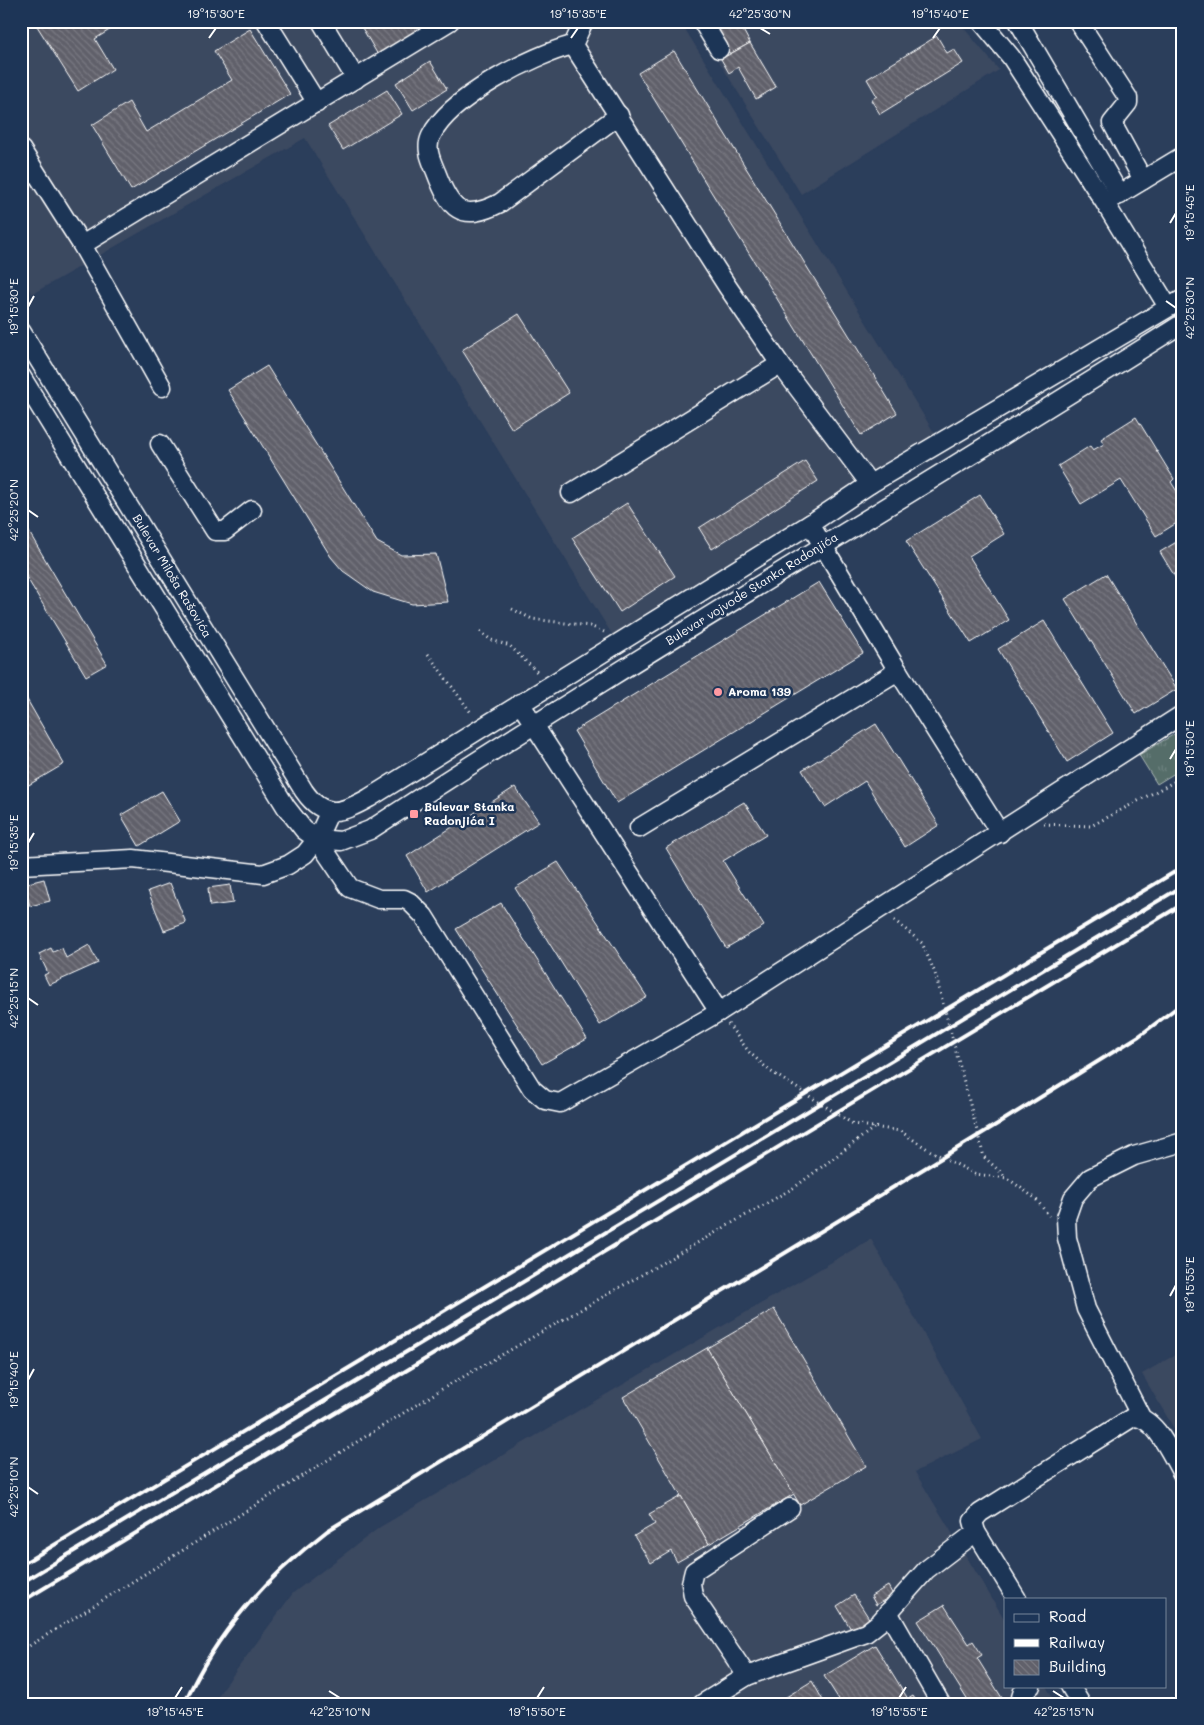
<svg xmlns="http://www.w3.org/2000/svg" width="1204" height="1725" font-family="Mali,sans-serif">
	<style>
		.built { fill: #3b4860 }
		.grass { fill: url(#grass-tufts); stroke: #aab6b4 }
		.building { fill: url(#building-back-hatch); stroke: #fff }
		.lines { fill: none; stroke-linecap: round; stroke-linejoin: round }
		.minor-casing { stroke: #fff; stroke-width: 21 }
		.path { stroke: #fff; stroke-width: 3; stroke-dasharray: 1 4; stroke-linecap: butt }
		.minor { stroke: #1d3557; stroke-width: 18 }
		.rail { stroke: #fff; stroke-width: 4 }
		.ticks { fill: none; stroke: #fff; stroke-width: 2 }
		.poi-dot { fill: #ff9aa2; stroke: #1d3557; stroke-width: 2 }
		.labels { text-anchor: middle; stroke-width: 5; stroke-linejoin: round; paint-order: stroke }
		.street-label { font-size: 12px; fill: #fff; stroke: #1d3557 }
		.poi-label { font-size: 12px; font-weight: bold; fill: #fff; stroke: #1d3557; text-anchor: start }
		.neatline { fill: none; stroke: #fff; stroke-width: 2 }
		.ticks-label { font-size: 12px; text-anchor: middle; fill: #fff }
	</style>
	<defs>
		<pattern id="grass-tufts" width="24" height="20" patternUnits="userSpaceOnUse" patternTransform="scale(1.25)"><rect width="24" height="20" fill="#556d69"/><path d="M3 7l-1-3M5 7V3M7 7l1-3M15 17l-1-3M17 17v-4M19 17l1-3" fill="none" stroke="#6e8380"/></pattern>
		<pattern id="building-back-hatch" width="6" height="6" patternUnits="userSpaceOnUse" patternTransform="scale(1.25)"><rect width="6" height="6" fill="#61616b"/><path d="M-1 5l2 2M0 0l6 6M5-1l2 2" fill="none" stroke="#797981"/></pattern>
	</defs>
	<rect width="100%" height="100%" fill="#2b3e5b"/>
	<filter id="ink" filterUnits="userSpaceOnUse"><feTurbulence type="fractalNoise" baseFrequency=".02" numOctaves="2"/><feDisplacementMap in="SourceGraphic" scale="10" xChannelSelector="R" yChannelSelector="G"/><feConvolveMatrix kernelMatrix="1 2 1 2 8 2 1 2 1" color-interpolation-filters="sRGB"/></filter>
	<g filter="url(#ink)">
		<g class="built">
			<polygon points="21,21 680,21 935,434 618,644 305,138 32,294 21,277"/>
			<polygon points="694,21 958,21 999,70 801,194"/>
			<polygon points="871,1239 982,1439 915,1472 1005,1620 1005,1686 1046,1686 1056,1704 215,1704 219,1694 293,1593 380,1527"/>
			<polygon points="1183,1350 1183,1444 1142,1374"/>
		</g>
		<polygon class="grass" points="1183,729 1183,768 1157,784 1139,755"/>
		<g class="building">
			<polygon points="45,21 124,21 95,39 113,69 78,91 37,26"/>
			<polygon points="358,21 426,21 415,28 418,32 378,55"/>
			<polygon points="711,21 738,21 750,43 730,54"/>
			<polygon points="250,29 290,94 131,190 92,125 129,102 146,132 232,80 214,51"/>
			<polygon points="937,36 947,53 954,49 963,63 880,114 871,100 877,96 867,79"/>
			<polygon points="750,43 776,87 756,99 738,67 729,73 721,59"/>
			<polygon points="674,51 897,413 861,435 638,73"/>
			<polygon points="430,61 447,89 413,110 396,83"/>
			<polygon points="387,90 402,114 343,150 328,126"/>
			<polygon points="519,314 569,393 512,429 462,350"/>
			<polygon points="267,366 377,542 401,555 436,554 448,602 412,604 373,592 343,571 331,557 228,390"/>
			<polygon points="1136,417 1174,479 1171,482 1183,501 1183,519 1156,536 1121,480 1081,504 1058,466 1090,446 1093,450 1104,444 1101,439"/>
			<polygon points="805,461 818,481 712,549 699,528"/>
			<polygon points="980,495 1004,534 969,556 1009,620 971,643 906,541"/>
			<polygon points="627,503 675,576 620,612 572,538"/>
			<polygon points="26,527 107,664 86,676 21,568 21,530"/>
			<polygon points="1183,538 1183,590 1160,552"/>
			<polygon points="1106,574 1177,689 1136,714 1065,599"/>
			<polygon points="819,582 863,653 617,803 574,731"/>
			<polygon points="1044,621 1113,733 1067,762 998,649"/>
			<polygon points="21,689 64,764 27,786 21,776"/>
			<polygon points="876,724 939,825 905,847 865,781 825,807 802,770"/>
			<polygon points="515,787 539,822 428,892 407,856"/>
			<polygon points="162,791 180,821 139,846 121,815"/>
			<polygon points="744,802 766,835 723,861 764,926 726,948 666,848"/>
			<polygon points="558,862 647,997 600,1025 515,888"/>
			<polygon points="44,879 50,901 30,906 24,884"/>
			<polygon points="170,883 186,923 164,931 148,891"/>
			<polygon points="230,885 233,903 210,906 208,888"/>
			<polygon points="501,903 587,1039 542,1064 456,929"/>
			<polygon points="89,945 98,963 49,985 44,975 48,973 39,954 51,948 53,952 62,948 66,958"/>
			<polygon points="774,1309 866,1466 800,1505 707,1348"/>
			<polygon points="707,1348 794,1494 709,1544 623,1397"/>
			<polygon points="681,1496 709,1544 677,1562 671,1551 651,1563 634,1536 655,1524 649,1514"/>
			<polygon points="888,1586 893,1595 876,1605 871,1596"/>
			<polygon points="854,1595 872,1623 854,1634 837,1606"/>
			<polygon points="944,1605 969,1644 973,1641 982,1655 977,1658 1002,1698 992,1704 970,1704 918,1621"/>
			<polygon points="875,1645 908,1699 900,1704 842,1704 824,1676"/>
			<polygon points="812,1681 825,1704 775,1704"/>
			<polygon points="913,1696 918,1704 900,1704 908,1699"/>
		</g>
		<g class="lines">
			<g class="minor-casing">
				<g id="minor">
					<polyline points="266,21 317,103"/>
					<polyline points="321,21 356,79"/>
					<polyline points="584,21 573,45 727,286 780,364 870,484"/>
					<polyline points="702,21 719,49"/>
					<polyline points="981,21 1011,57 1105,203 1168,307"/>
					<polyline points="1018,21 1120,195"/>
					<polyline points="1078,21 1128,98 1128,103 1112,123 1143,180"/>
					<path d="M573,45c-40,10 -123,52 -142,91 -6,12 0,24 5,36 14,37 24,51 64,31l119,-88"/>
					<polyline points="21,149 82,245 162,387"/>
					<polyline points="1110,200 1183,156"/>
					<polyline points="82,245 450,21"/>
					<path d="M21,331l283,460c20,29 38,22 65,7l441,-274 60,-40 313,-185"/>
					<polyline points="21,376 286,807 304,830 317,839 350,888 379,899 404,899 410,902 424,916 532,1089 545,1100 560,1103 719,1012"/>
					<polyline points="160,444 215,531 225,531 252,510"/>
					<polyline points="571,493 780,364"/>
					<polyline points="810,524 898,671 1000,833"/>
					<polyline points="520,703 719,1012 1183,714"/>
					<polyline points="639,828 898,671"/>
					<path d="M317,839l24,2 29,-11c268,-175 543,-336 813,-507"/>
					<polyline points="21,865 133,859 263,874 288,865 305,854 317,839 330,811"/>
					<polyline points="1141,1417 1086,1309 1067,1238 1066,1218 1073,1198 1090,1178 1134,1156 1183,1142"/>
					<path d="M1017,1599l-41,-67 -3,-11 7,-8 153,-96c23,-1 39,40 50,58"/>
					<polyline points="888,1612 941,1704"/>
					<polyline points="747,1676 693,1596 691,1583 694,1571 790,1508"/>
					<polyline points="1070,1686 1081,1704"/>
					<polyline points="702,1704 747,1676 866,1633 880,1622 926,1570 976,1532"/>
					<polyline points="1019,1704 1023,1691 1031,1686"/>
				</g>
			</g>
			<g class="path">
				<polyline points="512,609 532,619 590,626 604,632"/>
				<polyline points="480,631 491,640 510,646 539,674"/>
				<polyline points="428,654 472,714"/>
				<polyline points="1044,824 1091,826 1183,777"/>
				<polyline points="894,920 922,943 935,973 984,1157 1006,1177"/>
				<polyline points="728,1024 749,1052 770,1071 853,1124 900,1131 929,1150 975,1174 1007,1178 1035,1198 1049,1216"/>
				<polyline points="21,1651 442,1389 795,1187 875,1127"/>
				<polyline points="1162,1704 1183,1692"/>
			</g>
			<use href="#minor" class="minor"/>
			<g class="rail">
				<polyline points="21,1565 1183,867"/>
				<polyline points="21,1583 1183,886"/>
				<polyline points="21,1602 1183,904"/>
				<path d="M184,1704c33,-73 81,-125 143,-173l672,-408 140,-87 44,-33"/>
			</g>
		</g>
	</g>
	<path class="ticks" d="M760,28l10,6M209,38l7,-10M571,38l7,-10M933,38l7,-10M1170,223l6,-10M1166,301l10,7M28,307l6,-11M28,510l10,7M1170,759l6,-10M28,843l6,-10M28,998l10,7M1170,1296l6,-11M28,1380l6,-11M28,1487l10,7M329,1691l11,7M1053,1691l11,7M175,1698l7,-11M537,1698l7,-11M899,1698l7,-11"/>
	<g class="poi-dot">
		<circle cx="718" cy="692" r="5"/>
		<rect x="409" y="809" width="10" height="10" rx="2.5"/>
	</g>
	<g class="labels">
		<g class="street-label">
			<text transform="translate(172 576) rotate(59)" y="4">Bulevar Miloša Rašovića</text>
			<text transform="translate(752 589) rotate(-32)" y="4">Bulevar vojvode Stanka Radonjića</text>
		</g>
		<g class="poi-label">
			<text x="728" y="696">Aroma 139</text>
			<text x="424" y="811">Bulevar Stanka<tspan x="424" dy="14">Radonjića I</tspan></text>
		</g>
	</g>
	<rect width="1204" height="1725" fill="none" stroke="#1d3557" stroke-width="55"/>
	<rect x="1004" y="1598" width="162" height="90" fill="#1d3557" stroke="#77869a"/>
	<rect x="1014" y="1614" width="25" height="8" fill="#1d3557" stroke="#77869a"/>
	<text x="1049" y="1622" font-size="15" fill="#ffffff">Road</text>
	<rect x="1014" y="1639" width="25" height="8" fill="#ffffff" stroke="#77869a"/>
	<text x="1049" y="1648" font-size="15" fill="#ffffff">Railway</text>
	<rect x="1014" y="1660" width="25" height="15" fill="url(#building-back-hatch)" stroke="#77869a"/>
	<text x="1049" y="1672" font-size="15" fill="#ffffff">Building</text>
	<rect x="28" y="28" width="1148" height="1670" class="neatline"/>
	<g class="ticks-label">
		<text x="216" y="18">19°15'30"E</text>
		<text x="578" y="18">19°15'35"E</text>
		<text x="760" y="18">42°25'30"N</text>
		<text x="940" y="18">19°15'40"E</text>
		<text transform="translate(1190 213) rotate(-90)" y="4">19°15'45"E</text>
		<text transform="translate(14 307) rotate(-90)" y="4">19°15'30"E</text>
		<text transform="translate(1190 308) rotate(-90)" y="4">42°25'30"N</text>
		<text transform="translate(14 510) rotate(-90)" y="4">42°25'20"N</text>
		<text transform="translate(1190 749) rotate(-90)" y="4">19°15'50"E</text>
		<text transform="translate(14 843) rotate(-90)" y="4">19°15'35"E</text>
		<text transform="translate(14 998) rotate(-90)" y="4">42°25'15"N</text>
		<text transform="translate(1190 1285) rotate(-90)" y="4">19°15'55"E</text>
		<text transform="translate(14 1380) rotate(-90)" y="4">19°15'40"E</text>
		<text transform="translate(14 1487) rotate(-90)" y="4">42°25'10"N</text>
		<text x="175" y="1716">19°15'45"E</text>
		<text x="340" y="1716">42°25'10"N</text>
		<text x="537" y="1716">19°15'50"E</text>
		<text x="899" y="1716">19°15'55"E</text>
		<text x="1064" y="1716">42°25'15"N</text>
	</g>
</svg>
